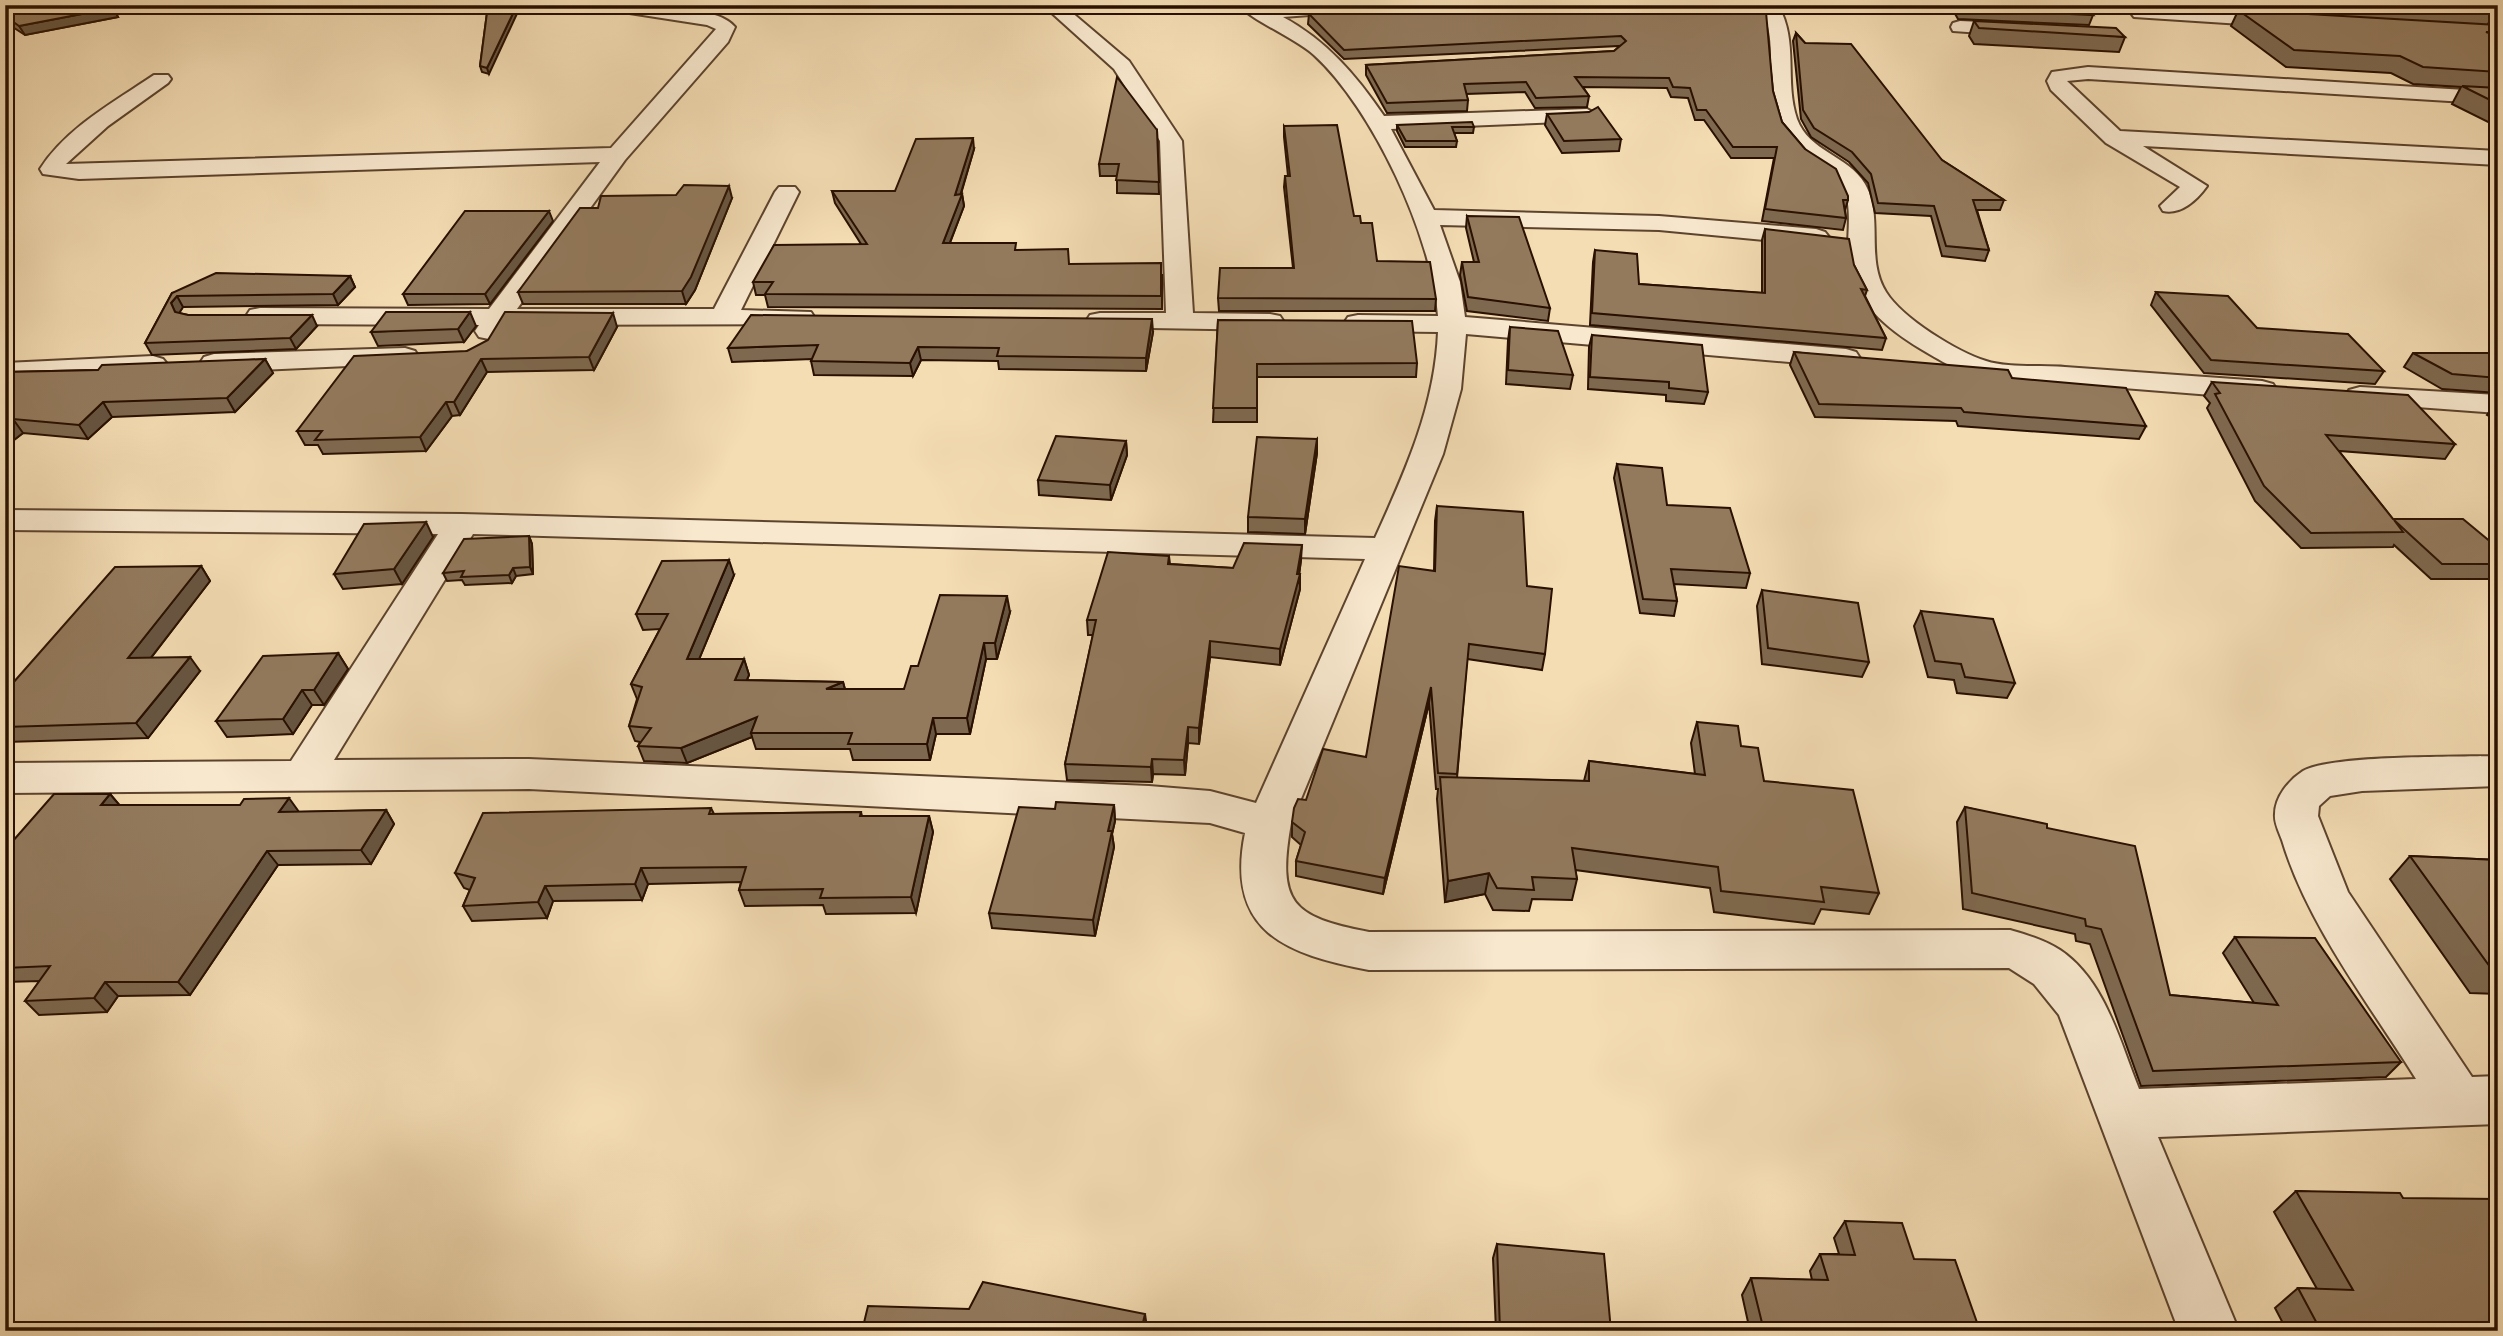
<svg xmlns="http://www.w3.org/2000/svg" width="2503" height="1336" font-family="'IM FELL English',serif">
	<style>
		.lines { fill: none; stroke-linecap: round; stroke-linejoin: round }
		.street-casing { stroke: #5c432d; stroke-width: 4 }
		.primary-casing { stroke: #291000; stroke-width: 4 }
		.street { fill: #f8e8ce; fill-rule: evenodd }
		.primary { fill: #f4dcb3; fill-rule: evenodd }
		.wall { fill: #7e6950; stroke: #291000; stroke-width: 2 }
		.shaded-wall { fill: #675541; stroke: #291000; stroke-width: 2 }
		.building { fill: #937a5d; stroke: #291000; stroke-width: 2 }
	</style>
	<rect width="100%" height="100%" fill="#f4dcb3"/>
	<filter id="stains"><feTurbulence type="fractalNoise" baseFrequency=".00286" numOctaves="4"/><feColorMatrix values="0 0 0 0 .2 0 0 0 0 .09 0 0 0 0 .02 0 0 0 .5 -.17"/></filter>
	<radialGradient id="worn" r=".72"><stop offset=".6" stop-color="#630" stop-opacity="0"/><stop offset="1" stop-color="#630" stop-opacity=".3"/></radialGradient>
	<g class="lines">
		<g class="street-casing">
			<g id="street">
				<path d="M601,5c30,0 115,-2 134,22l-7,15 -103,118 -108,149h197l61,-117 4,-5h16l4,5 -58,118 70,2 4,6 -4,6 -304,1 -8,12 -10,2 -10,-2 -4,-6 4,-6 -219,-1 -10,-2 -4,-6 4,-6 10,-2 229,1 111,-147 -521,17 -36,-5 -3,-5c26,-41 74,-67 114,-94h14l3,4 -3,4 -60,43 -42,38 545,-16 105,-119 -9,-4 -97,-15z"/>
				<polygon points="1043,5 1063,5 1129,61 1182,141 1193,313 1270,314 1280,316 1284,322 1280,328 1270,330 1090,327 1086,321 1090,315 1100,313 1166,313 1160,141 1114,69"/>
				<path d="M1239,5h147l-9,5 -94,7c44,24 73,58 101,99l203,-7 11,6 -11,6 -196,8 43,81 225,6 157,13 9,3 4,5 -4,5 -9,3 -157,-15 -219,-5 20,57 5,35 381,32 10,3 4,6 -4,6 -10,3 -380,-33 -5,55 -18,65 -152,369c-14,80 0,94 78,109l641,-2c17,5 35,10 50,20 45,30 60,92 79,139l277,-10c-46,-74 -109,-155 -134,-239 -3,-8 -8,-18 -7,-26 0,-17 14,-34 28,-43 27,-16 157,-14 195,-15v30l-136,5 -32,5 -11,10 -1,10 30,76 124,185 26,-1v48l-340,13 81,194h-60l-120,-316 -25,-31 -25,-16 -640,2c-83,-16 -144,-38 -124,-137l-35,-10 -681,-34 -524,4v-30l286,-2 147,-227 -433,-4v-20l457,4 913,24c30,-66 60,-132 63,-206l-80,-1 -10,-2 -4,-6 4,-6 10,-2 80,1c-6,-80 -65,-207 -124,-261 -20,-18 -62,-34 -75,-50zM473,534l892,25 -109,244 -46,-12 -61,-5 -620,-27 -195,1z"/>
				<path d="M1760,5h18c21,37 6,76 19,114 12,33 51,36 68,65 19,33 0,75 21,108 16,26 71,60 100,69 21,7 57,4 79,6 66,5 131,9 197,14l11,3 4,6 -4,6 -11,3 -313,-25 -5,-6 3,-4c-45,-25 -99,-56 -99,-115 0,-20 4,-44 -5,-63 -13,-27 -54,-26 -67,-66 -12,-38 4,-78 -16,-115z"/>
				<polygon points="2140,8 2288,17 2297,22 2288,27 2134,17 2131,13"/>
				<polygon points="1960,21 2024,24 2033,30 2024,36 1953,31 1951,27 1953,23"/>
				<path d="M2088,67l410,25v12l-410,-25 -21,2 53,50 378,20v14l-355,-19 64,40c-10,14 -26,29 -44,25l-3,-5 20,-19 -74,-44 -55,-53 -4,-9 5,-9z"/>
				<polygon points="405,348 415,351 419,357 415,363 214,372 204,369 200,363 204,357 214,354"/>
				<polygon points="153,356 163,359 168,365 163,371 5,381 5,363"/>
				<polygon points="2360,387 2498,395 2498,413 2349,402 2345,396 2349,390"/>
			</g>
		</g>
		<g class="primary-casing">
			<polygon id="primary" points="2454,5 2478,5 2498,15 2498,27"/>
		</g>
		<use href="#street" class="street"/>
		<use href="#primary" class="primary"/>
	</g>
	<g class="wall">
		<polygon points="5,5 166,5 113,8 118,17 25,35 5,22"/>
		<polygon points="488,5 489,74 482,72 480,66"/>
		<polygon points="1415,5 1764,5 1773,91 1782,122 1848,200 1845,210 1846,218 1843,230 1762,221 1774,158 1731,158 1704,120 1695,120 1688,98 1671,97 1667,88 1583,87 1589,96 1587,107 1535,108 1525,92 1466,94 1468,100 1467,111 1387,113 1366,75 1366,65 1614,51 1620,46 1344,59 1308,24 1309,14 1415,9"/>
		<polygon points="1950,5 2082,5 2093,15 2089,25 1958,19"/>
		<polygon points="2203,5 2498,5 2498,13 2495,12 2488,24 2498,25 2498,127 2452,104 2461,87 2413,84 2391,73 2286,67 2231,26 2238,11 2208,9"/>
		<polygon points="1974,21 2125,37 2119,52 1974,44 1969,36"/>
		<polygon points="1796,33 1805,43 1942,160 2004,200 2000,210 1977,210 1989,250 1985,261 1942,256 1931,216 1875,213 1868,183 1849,162 1811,137 1801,119 1793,41"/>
		<polygon points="1547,114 1621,139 1619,151 1562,153 1545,125"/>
		<polygon points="1397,125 1474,127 1473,133 1454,133 1457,141 1456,147 1405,147 1397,131"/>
		<polygon points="1284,126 1354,216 1361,223 1377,261 1436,299 1435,311 1219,311 1218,298 1293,268 1284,187 1285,176 1288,176 1284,137"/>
		<polygon points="1157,130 1159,194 1117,193 1117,176 1100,176 1099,164"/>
		<polygon points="974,149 961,194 962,194 964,206 950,243 1016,250 1069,264 1162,275 1162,309 768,307 765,295 756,295 753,282 861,244 835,203 832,191 895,191"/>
		<polygon points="732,198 695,290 686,304 523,304 518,292 598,208"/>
		<polygon points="1467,216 1550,308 1548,321 1467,311 1460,275 1462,262 1474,262 1466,228"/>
		<polygon points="553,221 490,304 408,305 403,294"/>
		<polygon points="1765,229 1854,265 1867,290 1865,296 1886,338 1882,350 1590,325 1593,262 1595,250 1639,284 1762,293 1762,240"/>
		<polygon points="350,276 355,287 338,305 183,307 179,313 188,315 317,326 296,349 152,355 145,343 172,293"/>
		<polygon points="2156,292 2257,328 2384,371 2375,384 2204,373 2151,305"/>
		<polygon points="1218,320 1417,363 1416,377 1257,377 1257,422 1213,422"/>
		<polygon points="476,326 464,342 378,346 371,332"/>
		<polygon points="617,327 594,370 487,372 460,415 452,416 426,451 323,454 318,445 305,445 297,431 467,351"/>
		<polygon points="1510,327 1573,375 1570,389 1506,384 1508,340"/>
		<polygon points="1153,332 1146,371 999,369 998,361 921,360 913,376 814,375 811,361 812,359 732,362 728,348"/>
		<polygon points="1592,335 1708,392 1704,404 1666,401 1666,395 1588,389 1589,347"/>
		<polygon points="1794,352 2012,378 2146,426 2139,439 1958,426 1956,421 1815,417 1790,365"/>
		<polygon points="2413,353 2498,353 2498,393 2442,389 2404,367"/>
		<polygon points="265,359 273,373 235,412 112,417 88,439 23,433 5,447 5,372 98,370"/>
		<polygon points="2212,382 2455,444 2445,459 2339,451 2393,519 2498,548 2498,579 2431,579 2394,545 2393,547 2301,548 2255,501 2207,408 2210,403 2204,396"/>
		<polygon points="2497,401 2498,401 2498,421 2487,415"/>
		<polygon points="1317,439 1317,453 1305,534 1248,532 1248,517"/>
		<polygon points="1126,441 1127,455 1111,500 1039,495 1038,480"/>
		<polygon points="1617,464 1750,573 1746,588 1674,584 1677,601 1674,616 1640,613 1614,478"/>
		<polygon points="1437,506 1527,586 1545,654 1542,670 1467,659 1457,778 1584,781 1589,761 1695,774 1691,743 1697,722 1741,746 1764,781 1879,893 1869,914 1821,909 1814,924 1714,912 1710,888 1575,870 1577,879 1572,900 1532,899 1529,911 1493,910 1485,894 1445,902 1437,799 1438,789 1436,789 1429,703 1383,894 1296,876 1296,861 1301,845 1292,837 1292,822 1306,800 1366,757 1434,571 1435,521"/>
		<polygon points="529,536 532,544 533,574 516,576 512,583 465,585 462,580 447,581 443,573"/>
		<polygon points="433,537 402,584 343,589 334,574"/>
		<polygon points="1169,556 1170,564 1233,568 1301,560 1299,574 1300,589 1280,665 1210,657 1199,744 1188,743 1185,775 1153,774 1152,782 1067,780 1065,764 1093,635 1088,635 1087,620"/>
		<polygon points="201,566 210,581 151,658 200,671 148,738 5,742 5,692"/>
		<polygon points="734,575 699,659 744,659 749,675 747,680 843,682 845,689 904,689 918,666 1010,612 997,659 986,659 970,734 936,734 930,760 853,760 850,749 756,749 752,737 687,763 644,761 638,746 640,742 635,741 629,726 637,699 631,684 660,629 643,630 636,614"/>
		<polygon points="1762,590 1869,662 1862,677 1762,664 1757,606"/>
		<polygon points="1921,611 2015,683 2007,698 1957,693 1954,680 1928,677 1914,626"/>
		<polygon points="338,653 348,669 324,705 312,705 293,734 227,737 216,721"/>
		<polygon points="110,794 119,805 299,812 386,810 394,824 371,864 278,865 190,995 118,996 107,1012 39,1015 25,1001 40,981 5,982 5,850"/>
		<polygon points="1114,805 1115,821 1112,834 1114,847 1095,936 992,928 989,913 1055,809"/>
		<polygon points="1965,807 2047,828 2170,995 2254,1003 2223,953 2235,937 2401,1062 2386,1077 2141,1086 2090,944 2076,941 2075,934 1963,909 1957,822"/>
		<polygon points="711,808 714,814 861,812 862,816 929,816 933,832 916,913 826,914 823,905 745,906 739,890 741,882 648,884 642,900 553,901 547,918 472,921 463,906 470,890 464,888 455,873"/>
		<polygon points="2410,856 2498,860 2498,994 2470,993 2390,879"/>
		<polygon points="2296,1191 2403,1198 2498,1331 2287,1331 2275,1308 2298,1288 2317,1289 2274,1212"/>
		<polygon points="1845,1221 1914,1259 1980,1331 1750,1331 1742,1295 1751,1278 1812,1280 1810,1271 1820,1254 1839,1254 1834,1238"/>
		<polygon points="1497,1244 1611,1331 1496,1331 1493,1258"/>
	</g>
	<g class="shaded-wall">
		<polygon points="517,5 521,5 489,74 487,68"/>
		<polygon points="113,8 118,17 25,35 19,26"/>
		<polygon points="973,138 974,149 957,206 955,195"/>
		<polygon points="729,186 732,198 695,290 686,304 682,291"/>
		<polygon points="962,194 964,206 945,255 943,243"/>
		<polygon points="549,211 553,221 490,304 485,294"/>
		<polygon points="350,276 355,287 338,305 333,294"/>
		<polygon points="177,296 183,307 178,315 175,312 171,303"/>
		<polygon points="470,312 476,326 464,342 458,329"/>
		<polygon points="613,313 617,327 594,370 589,357"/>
		<polygon points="312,315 317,326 296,349 290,338"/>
		<polygon points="1152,319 1153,332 1146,371 1146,358"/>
		<polygon points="918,347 921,360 913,376 910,363"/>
		<polygon points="265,359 273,373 235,412 227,398"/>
		<polygon points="481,359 487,372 460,415 454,402"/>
		<polygon points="103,402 112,417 88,439 79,425"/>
		<polygon points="446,402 452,416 426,451 420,437"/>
		<polygon points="13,419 23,433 5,447 5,425"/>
		<polygon points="1317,439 1317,453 1305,534 1305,519"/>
		<polygon points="1126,441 1127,455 1111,500 1110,485"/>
		<polygon points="426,522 433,537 402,584 394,569"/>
		<polygon points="529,536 532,544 533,574 530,567"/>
		<polygon points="1302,545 1301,560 1298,584 1300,574 1300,589 1280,665 1280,649 1297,574"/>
		<polygon points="729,560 734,575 693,674 687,659"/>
		<polygon points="201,566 210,581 139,673 128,658"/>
		<polygon points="513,568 516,576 512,583 509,575"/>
		<polygon points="1007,596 1010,612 997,659 995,643"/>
		<polygon points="1210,641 1210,657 1199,744 1199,728"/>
		<polygon points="984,643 986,659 970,734 967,718"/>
		<polygon points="338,653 348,669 324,705 314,690"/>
		<polygon points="190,657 200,671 148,738 136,723"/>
		<polygon points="744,659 749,675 740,696 735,680"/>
		<polygon points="843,682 847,698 826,689"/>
		<polygon points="1431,687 1429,703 1383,894 1385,878"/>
		<polygon points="302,690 312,705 293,734 283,719"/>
		<polygon points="757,717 751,733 752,737 687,763 681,748"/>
		<polygon points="933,718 936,734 930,760 927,744"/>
		<polygon points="1188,727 1188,743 1185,775 1184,760"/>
		<polygon points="1152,759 1153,774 1152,782 1151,767"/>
		<polygon points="110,794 122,808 101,805"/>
		<polygon points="289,798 299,812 279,812"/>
		<polygon points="1114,805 1115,821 1112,834 1114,847 1095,936 1093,920 1108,831"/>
		<polygon points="386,810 394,824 371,864 361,850"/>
		<polygon points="929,816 933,832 916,913 911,897"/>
		<polygon points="267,851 278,865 190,995 178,982"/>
		<polygon points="641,868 648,884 642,900 635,884"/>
		<polygon points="1489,873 1485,894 1445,902 1448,881"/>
		<polygon points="545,886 553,901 547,918 538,902"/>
		<polygon points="105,982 118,996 107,1012 94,998"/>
		<polygon points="1145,1314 1147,1328 1146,1331 1141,1331"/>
	</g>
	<g class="building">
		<polygon points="5,5 110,5 113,8 19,26 5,16"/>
		<polygon points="488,5 517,5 487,68 480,66"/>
		<polygon points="1426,5 1764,5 1766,12 1773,91 1782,122 1805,149 1836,169 1848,196 1848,200 1843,200 1846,218 1765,209 1777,147 1733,147 1706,110 1697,110 1690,88 1673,87 1669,78 1575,77 1589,96 1536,98 1526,82 1464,84 1468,100 1387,103 1366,65 1614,51 1626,41 1621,36 1344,50 1309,14 1431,8"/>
		<polygon points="1960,5 2082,5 2093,15 1962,9"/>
		<polygon points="2431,5 2490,5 2497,9"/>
		<polygon points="2238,10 2498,25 2498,32 2486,32 2498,36 2498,72 2423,67 2400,56 2294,50"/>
		<polygon points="1974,21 2116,28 2125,37 1979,28"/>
		<polygon points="1796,33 1805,43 1851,44 1942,160 2004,200 1973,200 1989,250 1946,246 1934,206 1878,203 1871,174 1852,152 1814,128 1803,110"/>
		<polygon points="1117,77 1157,130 1159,182 1116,180 1119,164 1099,164"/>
		<polygon points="2462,86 2498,88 2498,104"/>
		<polygon points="1598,107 1621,139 1564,141 1547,114 1589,112"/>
		<polygon points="1472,122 1474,127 1452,127 1457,141 1406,141 1397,125"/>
		<polygon points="1337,125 1354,216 1360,216 1361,223 1372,223 1377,261 1430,262 1436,299 1218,298 1220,268 1294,268 1285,176 1290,176 1284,126"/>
		<polygon points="973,138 955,195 962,194 943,243 1016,243 1015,250 1068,249 1069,264 1161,263 1161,296 765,294 773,282 753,282 774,245 867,244 832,191 895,191 916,139"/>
		<polygon points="684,185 729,186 691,277 682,291 518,292 580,208 598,208 601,196 676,195"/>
		<polygon points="465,211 549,211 485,294 403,294"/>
		<polygon points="1467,216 1519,217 1550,308 1468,297 1462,262 1479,262"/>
		<polygon points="1765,229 1849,239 1854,265 1867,290 1861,289 1886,338 1592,313 1595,250 1637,254 1639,284 1765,293"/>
		<polygon points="216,273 350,276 333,294 177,296 171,303 175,312 188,315 312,315 290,338 145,343 172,293"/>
		<polygon points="2156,292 2228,296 2257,328 2348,334 2384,371 2211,360"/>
		<polygon points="386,312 470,312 458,329 371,332"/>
		<polygon points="505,312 613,313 589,357 481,359 454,402 446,402 420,437 315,440 322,431 297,431 354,356 467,351 488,340"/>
		<polygon points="751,315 1152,319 1146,358 997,356 999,348 918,347 910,363 811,361 818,345 728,348"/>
		<polygon points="1218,320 1412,321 1417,363 1257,364 1257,408 1213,408"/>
		<polygon points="1510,327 1558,331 1573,375 1508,370"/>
		<polygon points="1592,335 1702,345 1708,392 1669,388 1669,382 1590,377"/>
		<polygon points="1794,352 2008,370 2012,378 2126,388 2146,426 1964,412 1961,408 1819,404"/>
		<polygon points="2413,353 2498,353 2498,378 2452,374"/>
		<polygon points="265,359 227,398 103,402 79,425 13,419 5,425 5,372 98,370 102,365"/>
		<polygon points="2212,382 2408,395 2455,444 2326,435 2393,519 2463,519 2498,548 2498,564 2442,564 2394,520 2403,532 2311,533 2264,486 2215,394 2220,393"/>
		<polygon points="1056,436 1126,441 1110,485 1038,480"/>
		<polygon points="1257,437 1317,439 1305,519 1248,517"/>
		<polygon points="1617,464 1662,468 1667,505 1730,508 1750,573 1671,569 1677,601 1643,599"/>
		<polygon points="1437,506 1523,512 1527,586 1552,589 1545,654 1469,644 1457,774 1438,773 1431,687 1385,878 1296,861 1305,832 1292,822 1294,808 1298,799 1306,800 1323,749 1366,757 1399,566 1435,571"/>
		<polygon points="426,522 394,569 334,574 364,524"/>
		<polygon points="529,536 530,567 513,568 509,575 461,577 464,571 443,573 464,539"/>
		<polygon points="1244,543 1302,545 1297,574 1300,574 1280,649 1210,641 1199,728 1188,727 1184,760 1152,759 1151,767 1065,764 1096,620 1087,620 1108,552 1169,556 1168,564 1233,568"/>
		<polygon points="729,560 687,659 744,659 735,680 843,682 826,689 904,689 911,666 918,666 940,595 1007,596 995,643 984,643 967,718 933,718 927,744 848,744 852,733 751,733 757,717 681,748 638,746 651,728 629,726 642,687 631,684 668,614 636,614 662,561"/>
		<polygon points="201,566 128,658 190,657 136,723 5,727 5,692 115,567"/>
		<polygon points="1762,590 1858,603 1869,662 1768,648"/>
		<polygon points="1921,611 1993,619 2015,683 1965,677 1961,664 1935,661"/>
		<polygon points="338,653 314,690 302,690 283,719 216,721 263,656"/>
		<polygon points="1697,722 1738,726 1741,746 1758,748 1764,781 1853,790 1879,893 1821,887 1824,902 1721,891 1718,867 1572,848 1577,879 1532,877 1534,890 1497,888 1489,873 1448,881 1440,777 1589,781 1589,761 1705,775"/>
		<polygon points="54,794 110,794 101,805 240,805 244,799 289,798 279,812 386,810 361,850 267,851 178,982 105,982 94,998 25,1001 50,966 5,968 5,850"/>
		<polygon points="1056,802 1114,805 1108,831 1112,831 1093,920 989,913 1019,807 1055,809"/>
		<polygon points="1965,807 2047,824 2047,828 2135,846 2170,995 2278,1005 2235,937 2315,938 2401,1062 2153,1071 2101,929 2086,926 2085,919 1972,893"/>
		<polygon points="711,808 709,814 861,812 860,816 929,816 911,897 820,898 823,889 739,890 746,867 641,868 635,884 545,886 538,902 463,906 475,878 455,873 483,813"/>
		<polygon points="2410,856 2498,860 2498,971 2493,971"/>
		<polygon points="2296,1191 2400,1193 2403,1198 2498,1199 2498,1331 2321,1331 2298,1288 2353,1290"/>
		<polygon points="1845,1221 1902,1223 1914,1259 1955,1260 1980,1331 1764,1331 1751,1278 1828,1280 1820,1254 1855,1255"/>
		<polygon points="1497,1244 1604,1254 1611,1331 1500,1331"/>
		<polygon points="983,1282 1145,1314 1141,1331 862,1331 868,1306 969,1309"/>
	</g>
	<rect width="2503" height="1336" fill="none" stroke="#f4dcb3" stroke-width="28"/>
	<rect x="7" y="7" width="2489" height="1322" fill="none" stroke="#291000" stroke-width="3.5"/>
	<rect x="14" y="14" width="2475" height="1308" fill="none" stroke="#291000" stroke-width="2"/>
	<rect width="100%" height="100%" filter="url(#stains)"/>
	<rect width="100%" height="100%" fill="url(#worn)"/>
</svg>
